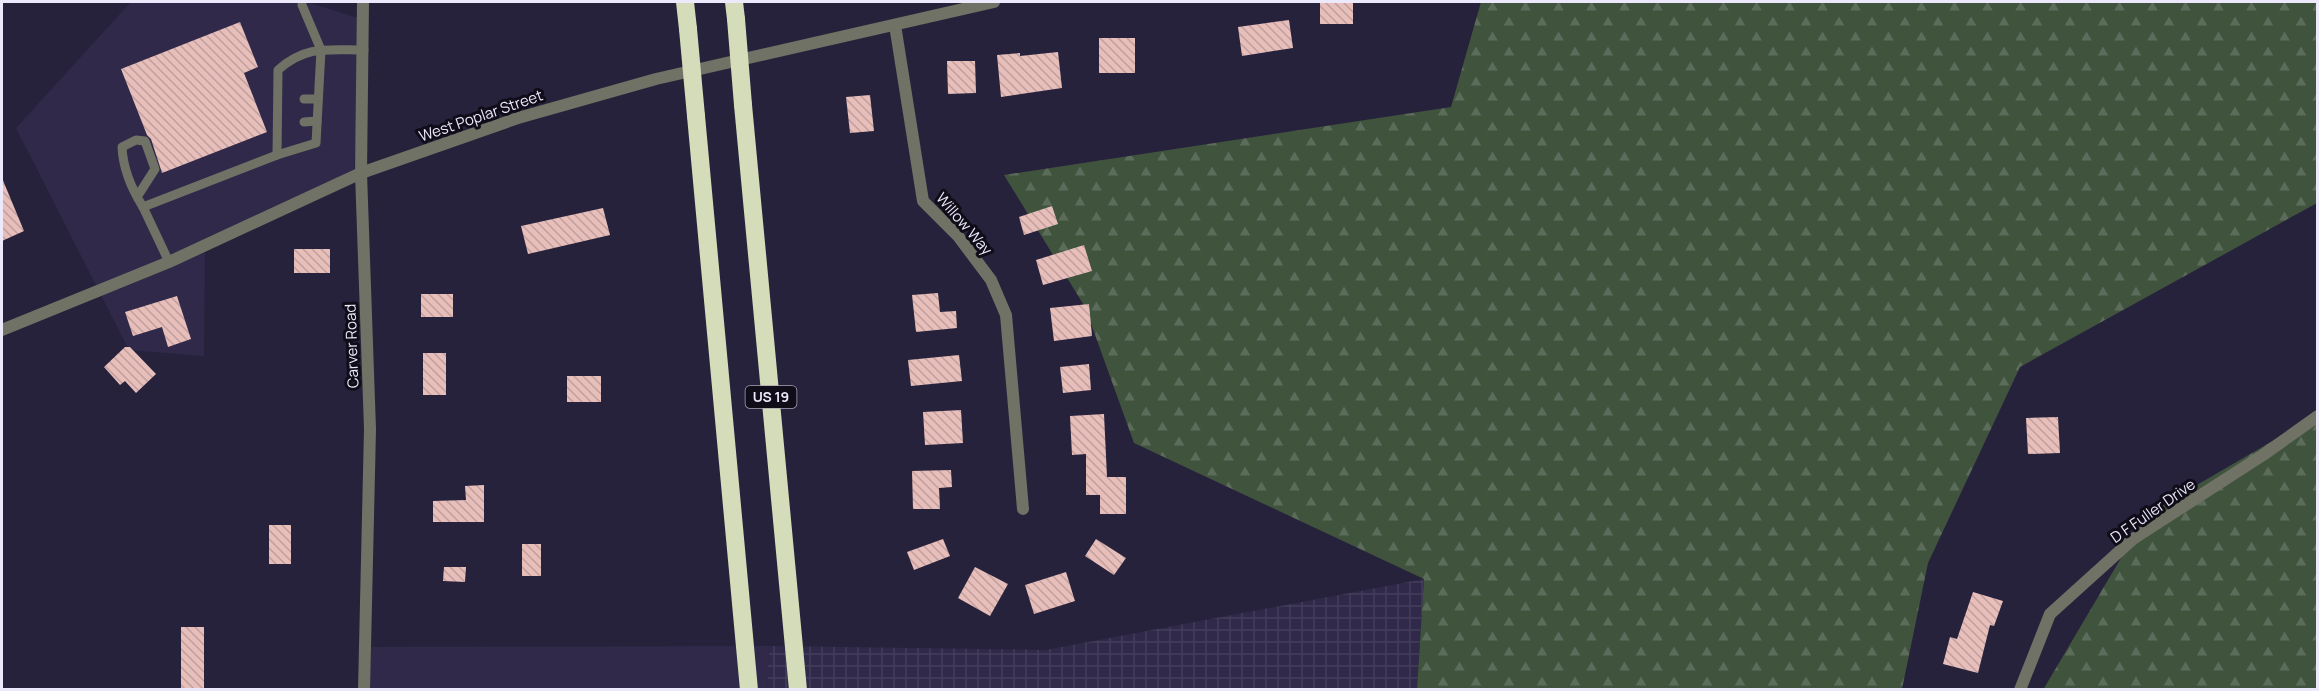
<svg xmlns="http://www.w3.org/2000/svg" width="2319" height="691" font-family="Manrope,sans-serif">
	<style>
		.built { fill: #30294a }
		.industrial { fill: url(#industrial-grid) }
		.forest { fill: url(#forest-firs) }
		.building { fill: url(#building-back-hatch) }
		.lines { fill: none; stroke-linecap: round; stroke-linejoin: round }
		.service { stroke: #6f7264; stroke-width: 9 }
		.minor { stroke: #6f7264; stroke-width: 12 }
		.motorway { stroke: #d4dcb9; stroke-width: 18 }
		.motorway-bridge { stroke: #d4dcb9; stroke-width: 18 }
		.labels { text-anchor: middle; stroke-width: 6; stroke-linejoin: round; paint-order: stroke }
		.shield { fill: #100d19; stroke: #a9a7b7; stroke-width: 1.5 }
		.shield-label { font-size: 14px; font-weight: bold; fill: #ebe9fb }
		.street-label { font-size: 15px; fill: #ebe9fb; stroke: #100d19 }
	</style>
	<defs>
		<pattern id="industrial-grid" width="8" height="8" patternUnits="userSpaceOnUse" patternTransform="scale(1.5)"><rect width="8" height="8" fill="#30294a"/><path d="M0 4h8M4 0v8" fill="none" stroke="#443e5c"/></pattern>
		<pattern id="forest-firs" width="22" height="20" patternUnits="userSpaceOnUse" patternTransform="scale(1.5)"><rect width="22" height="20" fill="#40533d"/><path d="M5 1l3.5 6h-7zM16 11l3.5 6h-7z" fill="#5c6c5a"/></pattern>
		<pattern id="building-back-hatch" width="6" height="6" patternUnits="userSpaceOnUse" patternTransform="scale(1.5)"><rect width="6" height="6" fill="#e7beba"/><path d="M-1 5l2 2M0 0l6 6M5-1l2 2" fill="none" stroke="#bfa09e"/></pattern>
	</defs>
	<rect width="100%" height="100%" fill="#27223c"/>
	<g class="built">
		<polygon points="131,2 307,2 364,20 354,169 205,246 204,356 129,350 16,128"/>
		<polygon points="769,646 767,689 364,690 365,647"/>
	</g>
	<polygon class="industrial" points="1424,579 1417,689 767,690 769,646 1046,650"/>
	<g class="forest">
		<polygon points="1481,2 2317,2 2317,203 2020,367 1928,563 1902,689 1417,689 1424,579 1134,443 1085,307 1004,175 1451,107"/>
		<polygon points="2317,415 2317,689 2043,690 2147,514"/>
	</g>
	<g class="building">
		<rect x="1320" y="2" width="33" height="22"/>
		<polygon points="1289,20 1293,48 1242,56 1238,27"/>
		<polygon points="240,22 258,67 244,73 267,132 162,173 151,139 147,135 121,69"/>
		<rect x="1099" y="38" width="36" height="35"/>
		<polygon points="1058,52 1062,88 1001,97 997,55 1020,53 1020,56"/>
		<polygon points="947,61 975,61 976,93 948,94"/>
		<polygon points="870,95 874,131 850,133 846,97"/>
		<polygon points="2,178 24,231 2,241"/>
		<polygon points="1052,206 1058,224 1024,235 1019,217"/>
		<polygon points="603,208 610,235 528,254 521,226"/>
		<polygon points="1084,245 1092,271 1043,285 1036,260"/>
		<rect x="294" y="249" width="36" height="24"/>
		<polygon points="938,293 940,312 956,311 957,328 916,332 912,295"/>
		<rect x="421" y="294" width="32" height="23"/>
		<polygon points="177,296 191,339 168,347 162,327 133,336 125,312"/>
		<polygon points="1089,304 1092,336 1054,341 1050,308"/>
		<polygon points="125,347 130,347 156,374 136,393 125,381 120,385 104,367"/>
		<rect x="423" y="353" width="23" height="42"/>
		<polygon points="959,355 962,381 911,386 908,360"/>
		<polygon points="1089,364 1091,390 1063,393 1060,367"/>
		<rect x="567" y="376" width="34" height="26"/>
		<polygon points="961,410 963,443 925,445 923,412"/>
		<polygon points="1104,414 1107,477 1126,477 1126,514 1100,514 1100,495 1086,495 1086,454 1072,455 1070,416"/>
		<polygon points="2058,417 2060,453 2028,454 2026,418"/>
		<polygon points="951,470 952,487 939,488 940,509 913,509 912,471"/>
		<polygon points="484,485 484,522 433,522 433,501 466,500 465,486"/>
		<rect x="269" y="525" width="22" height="39"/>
		<polygon points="943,539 950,556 914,570 907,552"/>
		<polygon points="1096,539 1126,558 1114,575 1085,556"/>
		<rect x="522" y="544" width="19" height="32"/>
		<polygon points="444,567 466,567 465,582 443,581"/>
		<polygon points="975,567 1008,584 990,616 958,598"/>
		<polygon points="1066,572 1075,601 1034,614 1025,585"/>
		<polygon points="1973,592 2003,601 1994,626 1990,625 1978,673 1943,664 1950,637 1957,639"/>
		<rect x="181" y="627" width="23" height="63"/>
	</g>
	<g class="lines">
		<g class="service">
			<polyline points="304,99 318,99"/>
			<polyline points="304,122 317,121"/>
			<path d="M277,155l1,-85c28,-25 50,-20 86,-20"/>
			<path d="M137,197l18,-28 -10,-28 -9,-1 -14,7c1,22 9,41 21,60"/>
			<polyline points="169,262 143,207 277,155 316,143 321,50 302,5"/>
		</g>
		<g class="minor">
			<polyline points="363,2 361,173 370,429 364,690"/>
			<polyline points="895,25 923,201 958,236 991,280 1006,315 1023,509"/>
			<polyline points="2,330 169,262 361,173 518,118 656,79 994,2"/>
			<polyline points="2020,690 2050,614 2133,539 2263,455 2318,416"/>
		</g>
		<g class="motorway">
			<polyline points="685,2 688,29"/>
			<polyline points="734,2 736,19"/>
			<polyline points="743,105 798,690"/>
			<polyline points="696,116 749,690"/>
		</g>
		<g class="motorway-bridge">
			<polyline points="736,19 743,105"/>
			<polyline points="688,29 696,116"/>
		</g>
	</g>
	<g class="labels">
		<rect class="shield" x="745.5" y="386" width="51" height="22" rx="4.5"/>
		<g class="shield-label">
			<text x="771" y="402">US 19</text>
		</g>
		<g class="street-label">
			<text transform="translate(481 116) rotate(-19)" y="5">West Poplar Street</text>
			<text transform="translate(964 224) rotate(49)" y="5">Willow Way</text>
			<text transform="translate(352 346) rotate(-92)" y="5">Carver Road</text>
			<text transform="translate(2153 511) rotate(-35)" y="5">D F Fuller Drive</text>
		</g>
	</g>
	<rect width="2319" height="691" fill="none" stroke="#ebe9fb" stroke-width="6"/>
</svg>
